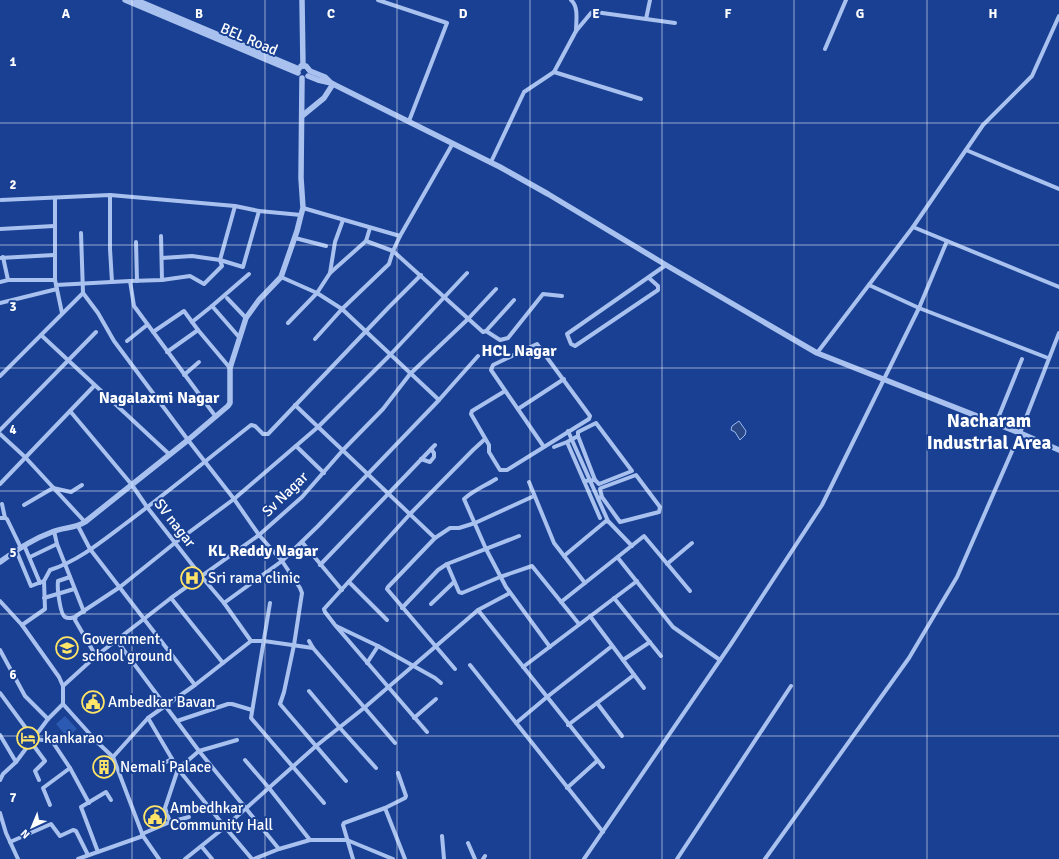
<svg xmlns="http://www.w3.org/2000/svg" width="1059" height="859" font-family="Signika,sans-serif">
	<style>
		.green { fill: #2c59b1 }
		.water { fill: #2a4885; stroke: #9cbaf2 }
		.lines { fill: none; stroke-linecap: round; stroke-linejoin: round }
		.minor { stroke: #a9c1ef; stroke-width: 4 }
		.tertiary { stroke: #a9c1ef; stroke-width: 5.5 }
		.grid { fill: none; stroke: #fff; stroke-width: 1; stroke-opacity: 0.55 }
		.labels { text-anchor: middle; stroke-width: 4; stroke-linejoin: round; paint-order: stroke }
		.street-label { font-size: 15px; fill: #fff; stroke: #194092 }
		.poi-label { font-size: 15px; fill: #fff; stroke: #194092; text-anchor: start }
		.neighbourhood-label { font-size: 16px; font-weight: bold; fill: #fff; stroke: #194092 }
		.district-label { font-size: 19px; font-weight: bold; fill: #fff; stroke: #194092 }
		.grid-label { font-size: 13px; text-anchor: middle; font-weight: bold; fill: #fff; stroke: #194092; stroke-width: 4; stroke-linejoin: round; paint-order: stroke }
	</style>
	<rect width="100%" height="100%" fill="#194092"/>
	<polygon class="green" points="65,716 77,729 67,737 56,724"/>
	<polygon class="water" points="739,421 746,431 745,435 740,440 735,432 731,430 732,426"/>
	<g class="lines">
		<g class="minor">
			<polyline points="378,0 447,23 409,121"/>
			<path d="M571,0c8,7 5,21 5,31"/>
			<polyline points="646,19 650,0"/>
			<polyline points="825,49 846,0"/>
			<polyline points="554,72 641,99"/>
			<polyline points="966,150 1059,189"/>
			<polyline points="491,162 524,92 554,72 576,31 591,13 595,12 675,23"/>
			<polyline points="110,195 110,249 112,282"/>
			<polyline points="55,198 55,280 62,313"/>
			<polyline points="1,200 110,195 235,206 259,211 301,215"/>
			<polyline points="303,208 400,236 453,143"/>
			<polyline points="913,227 1059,287"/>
			<polyline points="0,229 54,226"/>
			<polyline points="81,233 83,293 98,313 114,341 188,440 234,499 259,535 282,561 300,588 302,593 294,645 284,692 280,704 346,781"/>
			<polyline points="161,236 162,280"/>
			<polyline points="295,238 326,246"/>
			<polyline points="366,241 370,228"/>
			<polyline points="136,242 137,281"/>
			<polyline points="0,258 54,255"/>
			<polyline points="162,258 192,256 220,260 243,267 259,211"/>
			<polyline points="330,273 335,242 343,220"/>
			<polyline points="281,277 317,293 342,309 439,400"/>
			<polyline points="649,278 658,286 658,290 575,346 571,344 567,334 666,265"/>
			<polyline points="8,280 55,280"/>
			<polyline points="130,281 134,306 216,417"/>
			<polyline points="0,282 8,280 3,257"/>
			<polyline points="56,285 130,281 162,280 190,276 204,284 222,266 220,260 235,206"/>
			<polyline points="869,285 919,308 1048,358"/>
			<polyline points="227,298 246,318"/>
			<polyline points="0,303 57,289"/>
			<polyline points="192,322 212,306"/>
			<polyline points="288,323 317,293 330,273 366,241 393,251 483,332 486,331 514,300"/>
			<polyline points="486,331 500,340 508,338 543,294 562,296"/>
			<polyline points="153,332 184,311 198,330 230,368"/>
			<polyline points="41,335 169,454"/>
			<polyline points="239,337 212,306 249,274"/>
			<polyline points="315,339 342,309 389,264 393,251 400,236"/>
			<polyline points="127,341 147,325"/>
			<polyline points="167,352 198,330"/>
			<polyline points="817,353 913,227 983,125 1032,76 1059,16"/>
			<polyline points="184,375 199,362"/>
			<polyline points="0,376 83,293"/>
			<polyline points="505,391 472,411 471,414 489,445 489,452 500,470 507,470 589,419 590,416 537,344 493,365 491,370 544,447"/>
			<polyline points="295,405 435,538"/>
			<polyline points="518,409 564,379"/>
			<polyline points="70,411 132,485 147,507 201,576 224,603 251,641 195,685 148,718 113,757"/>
			<polyline points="996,423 1022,359"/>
			<polyline points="0,430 96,332"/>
			<polyline points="568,431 608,521"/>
			<polyline points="0,434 25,457 85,522"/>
			<polyline points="578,436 578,432 596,423 632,471 599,484 595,480"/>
			<polyline points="296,446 324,473"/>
			<polyline points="554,447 567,442 584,481 595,480 578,436 567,442"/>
			<polyline points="421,459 430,462 434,457 434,453 431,449"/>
			<path d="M496,479c-11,7 -22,11 -32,20l22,50 20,38 44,60"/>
			<polyline points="584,481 600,518"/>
			<polyline points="529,482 554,543 585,583"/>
			<polyline points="0,484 94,386"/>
			<polyline points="598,498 602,497 620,522 659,512 660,507 636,475 601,488 600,489 602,497"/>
			<polyline points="2,504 5,518"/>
			<polyline points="24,505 53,488 71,492 82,485"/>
			<polyline points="0,518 5,518 7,519 21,548"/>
			<polyline points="78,526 90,549 195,685"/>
			<polyline points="54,531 57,544 84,612"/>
			<polyline points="302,542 342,590"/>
			<polyline points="24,545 40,583"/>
			<polyline points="16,550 31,586 44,581"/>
			<polyline points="564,556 606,521 609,522 632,546"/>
			<polyline points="30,557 57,544"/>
			<polyline points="618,558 673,627 720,660"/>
			<polyline points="447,564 459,592 462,593 500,577 532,566 579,624"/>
			<polyline points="667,564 692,543"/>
			<polyline points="320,565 435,445"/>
			<path d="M70,577l-12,4c-1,7 2,33 7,36 3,2 7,1 10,0"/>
			<polyline points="349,582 387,620"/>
			<polyline points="44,598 74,589"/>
			<polyline points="171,598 223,663"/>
			<polyline points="614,598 661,656"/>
			<polyline points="0,601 22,625 59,677 63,686 63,704 97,742 113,757 143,836 159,859"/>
			<polyline points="561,602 644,536 690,591"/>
			<polyline points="224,603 282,561 318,526 439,400 478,356"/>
			<polyline points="270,603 251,718 324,803"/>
			<polyline points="431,604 454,582"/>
			<polyline points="402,608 438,570 447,564 519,536"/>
			<polyline points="478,610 603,767"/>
			<polyline points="590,616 644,688"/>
			<path d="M22,625l23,-16 -1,-28 6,-11c28,-9 51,-28 75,-46 43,-32 84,-66 126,-99l4,1 8,8h5l121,-127 32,-32"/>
			<polyline points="336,626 378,646 435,678 441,683"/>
			<polyline points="117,641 199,751 279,849"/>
			<polyline points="251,641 264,641 313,648"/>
			<polyline points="309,641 313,648 395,743"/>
			<polyline points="0,650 25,696 48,719"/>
			<polyline points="96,656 75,620 76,616 120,587 176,542 234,499 318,427 390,355 467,273"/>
			<polyline points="623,660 650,642"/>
			<polyline points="367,663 378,646"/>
			<polyline points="470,665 603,832"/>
			<polyline points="523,667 637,581"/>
			<polyline points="455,669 387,589 388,587 435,538 450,528 459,528 475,523 534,496"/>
			<polyline points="63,686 96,656 171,598 259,535 302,497 343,450 383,409 410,374 468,319 496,289"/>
			<polyline points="309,691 340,728 376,768"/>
			<polyline points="0,693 34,739 52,741 97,742"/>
			<polyline points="597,703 622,736"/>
			<polyline points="148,718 178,769 225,827 252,859"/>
			<polyline points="414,718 436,699"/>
			<polyline points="177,721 228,704 232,704 252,710"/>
			<polyline points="516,723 547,697 612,646"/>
			<polyline points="568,725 634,675"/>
			<polyline points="427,732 335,625 325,612 324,609 410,514 473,450 485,439"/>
			<polyline points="0,735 16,762"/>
			<polyline points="52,741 70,768 89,803"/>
			<polyline points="31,742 45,761 35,771 39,780"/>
			<polyline points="245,760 269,788 310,840"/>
			<polyline points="160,765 172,759"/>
			<polyline points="0,780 3,774 16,762 48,719 63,704"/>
			<polyline points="567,788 597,761"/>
			<polyline points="50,805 43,788 70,768"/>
			<polyline points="385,808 405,859"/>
			<polyline points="0,813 6,833 18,859"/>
			<polyline points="170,822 165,808 178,769 199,751 237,740"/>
			<polyline points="142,834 170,822 189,817"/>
			<polyline points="442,836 444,859"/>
			<polyline points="10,842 51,824 60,836 73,830 76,831 88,855"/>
			<polyline points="468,843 475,859"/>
			<polyline points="202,847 212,859"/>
			<polyline points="98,852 81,807 106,792 111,800"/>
			<polyline points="78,859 143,836"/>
			<polyline points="185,859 225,827 316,746 364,708 478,610 510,593"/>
			<polyline points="254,859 279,849 310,840 347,840 393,859"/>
			<polyline points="353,859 343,825 344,823 385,808 405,798 406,796 398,773"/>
			<polyline points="483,859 485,856"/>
			<polyline points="584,859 731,644 822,505 919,308 947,241"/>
			<polyline points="677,859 791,686"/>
			<polyline points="765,859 909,658 957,577 1020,433 1059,333"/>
		</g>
		<g class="tertiary">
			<polyline points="125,0 298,73"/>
			<polyline points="136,0 299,69"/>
			<polyline points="302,0 303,66"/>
			<polyline points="301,66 306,66 310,71 325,77 331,83"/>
			<polyline points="308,76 318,80 331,83 500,167 548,194 666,265 817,353 1020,433 1059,450"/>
			<polyline points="302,116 324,98 333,84"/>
			<path d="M0,562c16,-12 33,-23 52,-30 11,-5 22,-3 33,-10l103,-82 40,-34 2,-3v-35l16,-50 13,-18 22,-23 16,-46 4,-16 2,-7 -2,-30 1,-100"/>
		</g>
	</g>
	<path class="grid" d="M132,0v859M265,0v859M397,0v859M530,0v859M662,0v859M794,0v859M927,0v859M0,123h1059M0,245h1059M0,368h1059M0,491h1059M0,614h1059M0,736h1059"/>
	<defs>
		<g id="hospital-ring" transform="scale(1.15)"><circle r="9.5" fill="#194092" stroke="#ffe467" stroke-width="1.5"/><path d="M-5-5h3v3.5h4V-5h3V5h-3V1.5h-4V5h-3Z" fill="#ffe467"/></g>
		<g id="school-ring" transform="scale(1.15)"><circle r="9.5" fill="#194092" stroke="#ffe467" stroke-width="1.5"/><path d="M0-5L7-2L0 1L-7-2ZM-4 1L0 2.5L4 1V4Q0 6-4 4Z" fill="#ffe467"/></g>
		<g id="civic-ring" transform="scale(1.15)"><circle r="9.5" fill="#194092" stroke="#ffe467" stroke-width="1.5"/><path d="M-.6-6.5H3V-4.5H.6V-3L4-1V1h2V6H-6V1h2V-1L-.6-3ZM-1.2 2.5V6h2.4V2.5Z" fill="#ffe467"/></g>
		<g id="hotel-ring" transform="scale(1.15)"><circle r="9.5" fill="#194092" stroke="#ffe467" stroke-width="1.5"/><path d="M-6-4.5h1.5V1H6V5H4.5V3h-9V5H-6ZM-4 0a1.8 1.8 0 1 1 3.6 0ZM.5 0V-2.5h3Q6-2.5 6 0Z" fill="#ffe467"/></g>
		<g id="building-ring" transform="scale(1.15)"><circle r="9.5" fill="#194092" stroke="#ffe467" stroke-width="1.5"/><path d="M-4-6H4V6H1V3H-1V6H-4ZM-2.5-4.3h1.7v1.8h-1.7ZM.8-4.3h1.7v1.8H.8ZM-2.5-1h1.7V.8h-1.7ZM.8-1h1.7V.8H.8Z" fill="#ffe467"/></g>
	</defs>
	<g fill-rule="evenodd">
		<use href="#hospital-ring" x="192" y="578"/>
		<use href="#school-ring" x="67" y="648"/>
		<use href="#civic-ring" x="93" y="702"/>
		<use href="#hotel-ring" x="28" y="738"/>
		<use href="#building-ring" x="104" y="767"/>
		<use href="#civic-ring" x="155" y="817"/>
	</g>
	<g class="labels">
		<g class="street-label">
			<text transform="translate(249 39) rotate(23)" y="5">BEL Road</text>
			<text transform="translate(285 494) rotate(-44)" y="5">Sv Nagar</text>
			<text transform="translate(175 523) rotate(52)" y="5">SV nagar</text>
		</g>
		<g class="poi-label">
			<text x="208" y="583">Sri rama clinic</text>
			<text x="82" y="644">Government<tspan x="82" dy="17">school ground</tspan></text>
			<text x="108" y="707">Ambedkar Bavan</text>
			<text x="44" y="743">kankarao</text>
			<text x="120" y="772">Nemali Palace</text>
			<text x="170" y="813">Ambedhkar<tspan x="170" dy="17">Community Hall</tspan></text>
		</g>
		<g class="neighbourhood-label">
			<text x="519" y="356">HCL Nagar</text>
			<text x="159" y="403">Nagalaxmi Nagar</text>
			<text x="263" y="556">KL Reddy Nagar</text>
		</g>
		<g class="district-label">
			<text x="989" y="427">Nacharam<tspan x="989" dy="22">Industrial Area</tspan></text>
		</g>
	</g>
	<g class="grid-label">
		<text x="66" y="18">A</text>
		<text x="199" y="18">B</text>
		<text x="331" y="18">C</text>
		<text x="463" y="18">D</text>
		<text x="596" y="18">E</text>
		<text x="728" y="18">F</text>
		<text x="860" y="18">G</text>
		<text x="993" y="18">H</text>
		<text x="13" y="66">1</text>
		<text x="13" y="189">2</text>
		<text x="13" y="311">3</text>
		<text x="13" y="434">4</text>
		<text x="13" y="557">5</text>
		<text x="13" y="679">6</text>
		<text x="13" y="802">7</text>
	</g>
	<g transform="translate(32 827) rotate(224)" stroke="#194092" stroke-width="3" paint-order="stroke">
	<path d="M0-3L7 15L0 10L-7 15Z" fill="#ffffff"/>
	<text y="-6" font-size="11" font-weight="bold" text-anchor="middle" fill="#ffffff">N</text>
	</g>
</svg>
